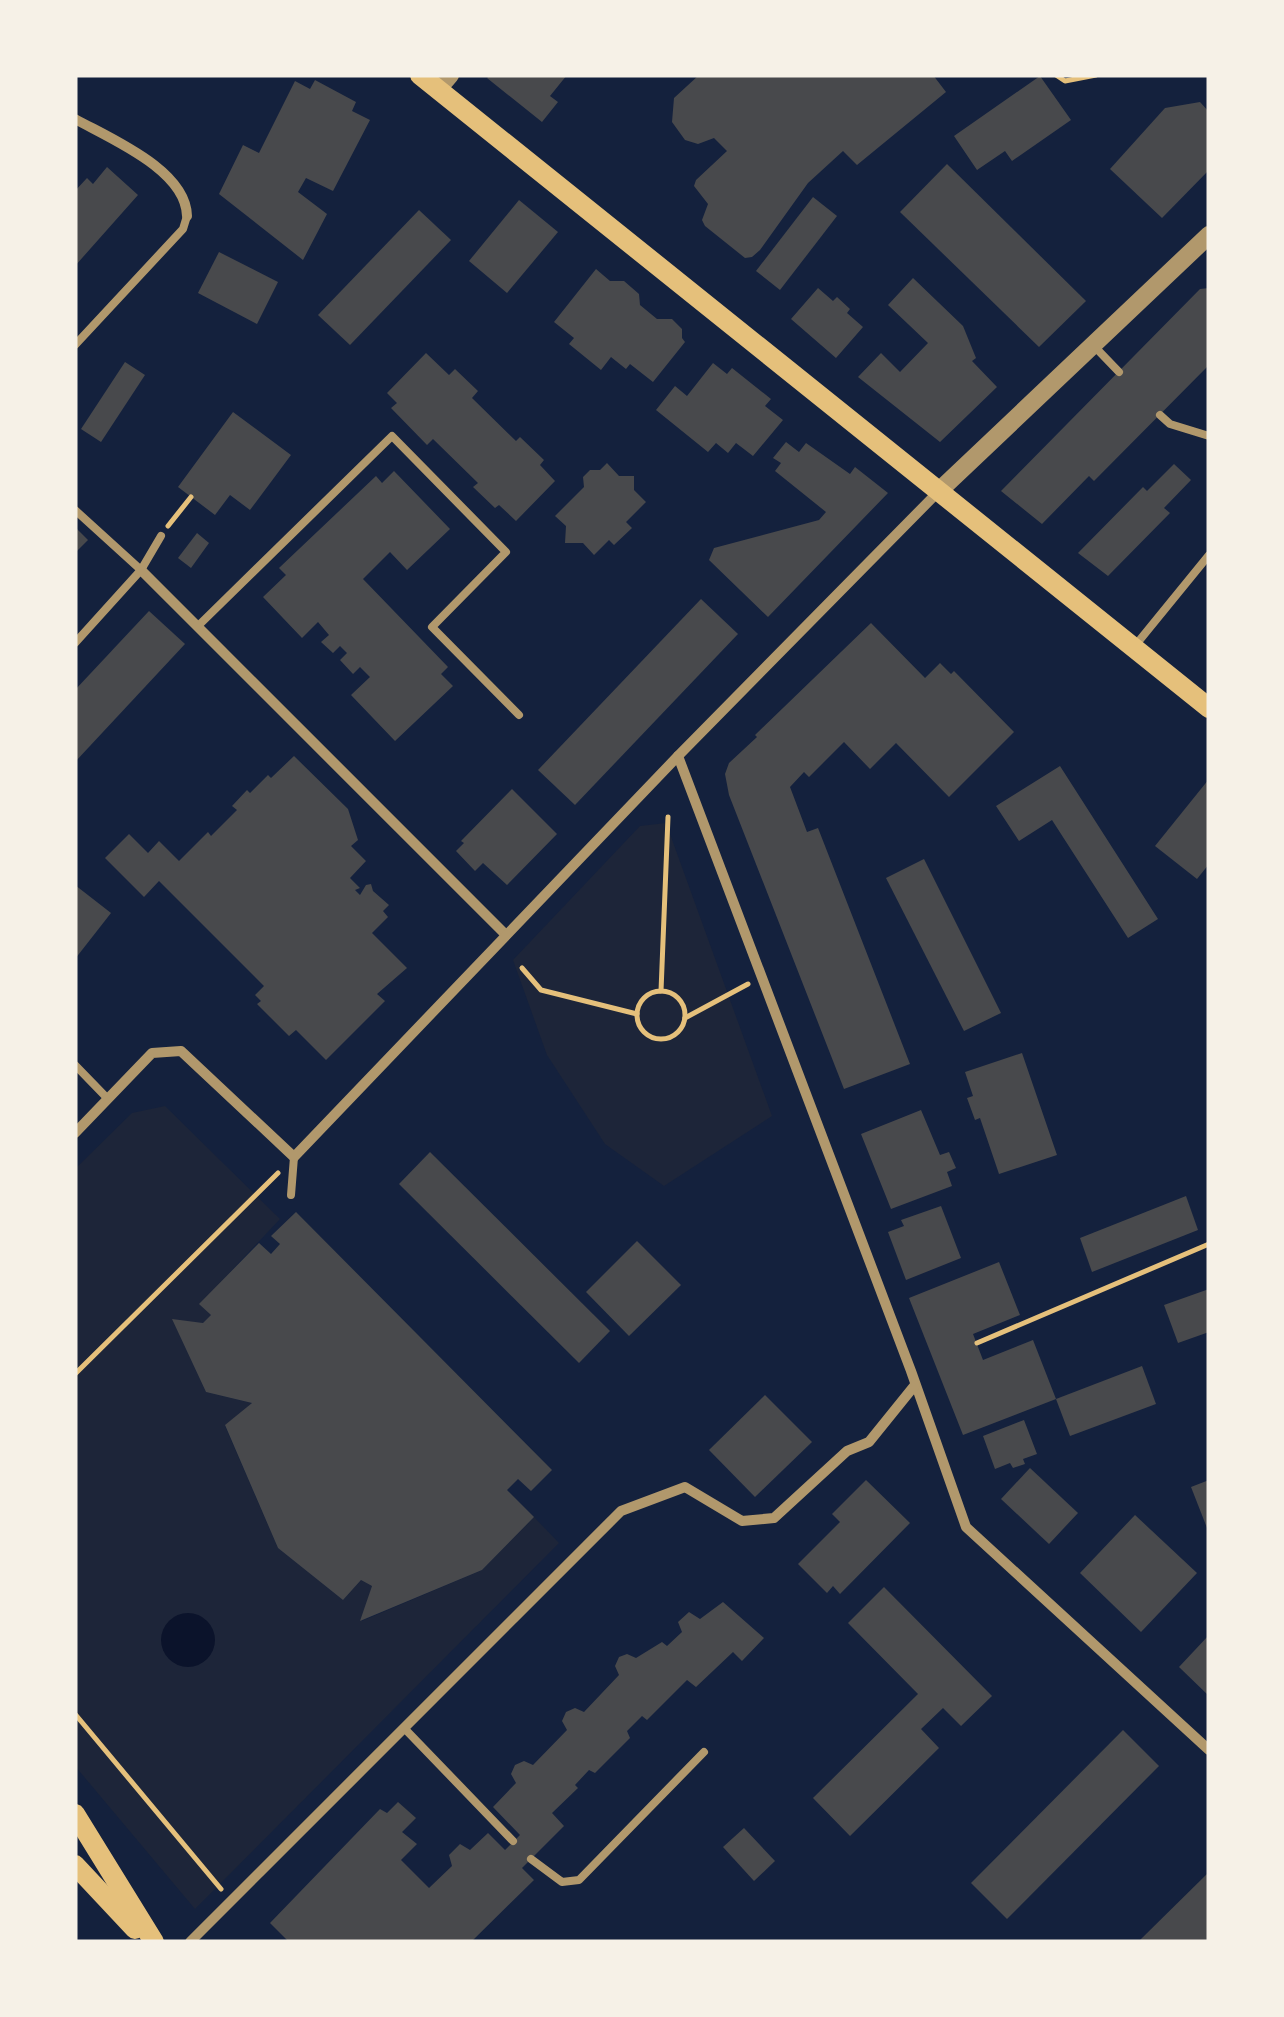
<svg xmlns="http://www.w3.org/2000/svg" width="1284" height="2017" font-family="Arial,sans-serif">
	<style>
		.green { fill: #1d2539 }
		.water { fill: #0b132b }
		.building { fill: #48494c }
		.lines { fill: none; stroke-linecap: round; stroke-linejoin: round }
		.path { stroke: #e5c07b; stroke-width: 5 }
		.service { stroke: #b1986c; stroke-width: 8 }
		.minor { stroke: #b1986c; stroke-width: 10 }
		.tertiary { stroke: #b1986c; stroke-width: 18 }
		.secondary { stroke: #e5c07b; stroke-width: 20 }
	</style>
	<rect width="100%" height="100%" fill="#14213d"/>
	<g class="green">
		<polygon points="666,823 772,1116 664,1186 605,1144 547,1055 513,960 640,826"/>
		<polygon points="165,1106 280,1219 200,1304 211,1315 203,1323 173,1320 206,1392 252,1403 225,1426 278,1548 343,1600 361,1580 372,1586 362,1621 482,1570 534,1517 559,1543 195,1909 75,1766 75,1169 132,1113"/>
	</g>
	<circle class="water" cx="188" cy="1640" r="27"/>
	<g class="building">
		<polygon points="490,75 567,75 550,96 558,102 542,122 487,78"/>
		<polygon points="699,75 933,75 946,92 857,165 843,151 808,183 760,250 752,257 745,258 705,226 702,220 708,204 694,186 696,180 727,151 714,138 698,144 685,140 672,122 674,98"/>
		<polygon points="1040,76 1071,120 1012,161 1005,151 977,170 954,136"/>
		<polygon points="315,80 356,102 352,111 370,120 333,191 306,178 298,192 327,214 303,260 219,194 243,145 259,153 295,81 310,89"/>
		<polygon points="1200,102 1209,112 1209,170 1162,218 1110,169 1165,108"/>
		<polygon points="947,164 1086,301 1039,347 900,212"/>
		<polygon points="107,167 138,195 75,266 75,191 87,178 93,184"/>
		<polygon points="813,197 837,216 780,290 756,271"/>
		<polygon points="519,200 558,232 507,293 469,261"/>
		<polygon points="419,210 451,240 350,345 318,315"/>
		<polygon points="219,252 278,282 257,324 198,293"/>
		<polygon points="596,269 610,281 624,281 639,294 640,305 657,319 672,319 682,329 682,338 685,342 653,382 630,364 626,369 611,357 601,370 569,344 574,338 554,322"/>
		<polygon points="913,278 963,326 976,358 972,361 997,387 940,442 858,377 881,353 900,372 928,343 888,305"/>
		<polygon points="818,288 833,301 837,297 850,309 847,313 863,327 836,358 791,319"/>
		<polygon points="1209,288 1209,365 1094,481 1089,476 1042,524 1001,491 1200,289"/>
		<polygon points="426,353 449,375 455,369 478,391 472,398 516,441 520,437 544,460 540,465 555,481 516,521 499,505 495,508 473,487 478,483 433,439 427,445 391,408 397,403 387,393"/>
		<polygon points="125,362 145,375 101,442 81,429"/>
		<polygon points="713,363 727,374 732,368 771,399 765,406 783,420 753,456 736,443 728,453 716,443 708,452 656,410 675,386 687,396"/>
		<polygon points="233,412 291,455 250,510 230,495 215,515 178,487"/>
		<polygon points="786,442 799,452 806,443 850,474 855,467 888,493 768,617 709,560 714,548 819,520 826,512 775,471 781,463 773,458"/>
		<polygon points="607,463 619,476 634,476 634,490 646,502 626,522 632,528 614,545 609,540 594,555 583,543 565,543 566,526 555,516 584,487 583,477 590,470 600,470"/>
		<polygon points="1174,464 1191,480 1164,508 1170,513 1108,576 1078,553 1143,487 1147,491"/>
		<polygon points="394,471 450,529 407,570 390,552 363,579 448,667 441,674 453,686 395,741 351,695 370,677 360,667 353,674 340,660 347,653 340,646 333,653 321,642 329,635 318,622 302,638 263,597 286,575 279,568 376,476 382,483"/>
		<polygon points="75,527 88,540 75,553"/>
		<polygon points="197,533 209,543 191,568 178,558"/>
		<polygon points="701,599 738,634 575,805 538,770"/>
		<polygon points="149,611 185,644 75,762 75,690"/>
		<polygon points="871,623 925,678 940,663 951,674 954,671 1014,732 949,797 896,743 870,769 844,742 809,777 804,772 790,787 807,832 818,828 910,1064 844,1089 729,795 725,774 729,763 757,737 755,735"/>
		<polygon points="294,756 348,809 358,840 351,846 366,861 350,878 360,888 355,890 360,895 366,885 371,884 373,891 389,905 383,911 388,917 372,933 407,968 377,994 385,1001 326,1060 296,1030 289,1036 257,1004 261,1001 255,995 264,986 159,881 144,897 105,858 129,834 148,853 159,841 179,861 208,832 211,836 237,810 232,806 247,790 250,793 268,775 271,778"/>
		<polygon points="1060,766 1158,919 1128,938 1052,820 1019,841 996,806"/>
		<polygon points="1209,779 1209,864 1197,879 1155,846"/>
		<polygon points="512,789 557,834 507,885 483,863 475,871 456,851 464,843 461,841"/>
		<polygon points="924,859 1001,1013 964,1031 886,878"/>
		<polygon points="75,885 111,913 75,959"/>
		<polygon points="1022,1053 1057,1155 999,1174 980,1118 975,1120 967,1098 973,1096 965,1072"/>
		<polygon points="921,1110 940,1155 949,1152 956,1168 947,1172 952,1186 891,1209 861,1134"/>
		<polygon points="430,1152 610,1331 579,1363 399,1184"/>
		<polygon points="1186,1196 1198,1230 1092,1272 1080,1238"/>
		<polygon points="941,1206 961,1258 906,1280 888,1232 904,1226 901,1220"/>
		<polygon points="296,1212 552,1470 531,1491 518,1479 507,1490 534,1517 482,1570 360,1621 372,1586 361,1580 343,1600 278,1548 225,1425 252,1403 206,1392 172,1319 203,1323 211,1315 199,1304 259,1243 271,1254 280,1244 271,1236"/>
		<polygon points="637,1241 681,1285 629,1336 586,1292"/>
		<polygon points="999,1262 1020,1315 973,1334 983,1360 1033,1340 1056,1399 963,1435 909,1298"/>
		<polygon points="1209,1289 1209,1332 1178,1343 1164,1305"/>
		<polygon points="1142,1366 1156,1404 1070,1436 1056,1399"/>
		<polygon points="765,1395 812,1442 755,1497 709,1450"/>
		<polygon points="1024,1420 1037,1454 1023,1459 1025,1464 1013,1468 1010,1463 995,1469 983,1436"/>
		<polygon points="1030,1468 1078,1513 1049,1544 1001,1499"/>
		<polygon points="866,1480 910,1523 840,1594 833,1586 827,1593 798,1564 840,1522 832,1514"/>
		<polygon points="1209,1480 1209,1533 1191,1487"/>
		<polygon points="1135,1515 1197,1573 1141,1632 1080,1573"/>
		<polygon points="884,1587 992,1696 961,1726 943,1708 921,1729 939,1748 850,1836 813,1798 918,1694 848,1623"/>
		<polygon points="723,1602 764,1638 742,1661 733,1652 696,1687 687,1680 647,1720 642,1716 627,1731 630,1738 595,1773 589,1770 575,1785 578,1788 552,1813 564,1826 522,1868 534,1880 471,1942 289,1942 270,1923 380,1809 387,1813 398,1802 416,1818 402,1832 417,1844 401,1860 429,1888 452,1866 449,1855 460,1844 470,1850 488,1833 505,1850 520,1835 493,1807 516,1783 511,1774 515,1765 524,1761 533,1765 567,1730 562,1721 566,1712 575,1708 584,1712 619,1675 615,1666 619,1657 627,1654 636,1658 662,1642 667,1646 682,1632 678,1622 689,1612 700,1619"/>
		<polygon points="1209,1635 1209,1696 1179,1667"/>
		<polygon points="1123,1730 1159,1766 1007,1919 971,1883"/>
		<polygon points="744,1828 775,1861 754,1881 723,1847"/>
		<polygon points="1209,1872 1209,1941 1143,1942 1140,1940"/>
	</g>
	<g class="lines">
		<g class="path">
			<polyline points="1056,75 1065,81 1096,75"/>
			<polyline points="168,526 191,497"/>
			<polyline points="522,968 541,990 637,1014"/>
			<polyline points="661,991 668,817"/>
			<circle cx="661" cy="1015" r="24"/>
			<polyline points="685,1018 748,984"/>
			<polyline points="977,1343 1209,1244"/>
			<polyline points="75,1374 278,1173"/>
			<polyline points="75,1714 221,1889"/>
		</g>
		<g class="service">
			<polyline points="75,345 183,229 187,216"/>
			<polyline points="1094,346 1119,372"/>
			<polyline points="1160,415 1170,424 1209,436"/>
			<polyline points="75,510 141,570"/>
			<polyline points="198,626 392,436 506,552 432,627 519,715"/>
			<polyline points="75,643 141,570 161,536"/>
			<polyline points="1134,647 1209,555"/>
			<polyline points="75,1065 108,1099"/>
			<polyline points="291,1195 294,1157"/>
			<polyline points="405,1729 513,1841"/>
			<polyline points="531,1859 562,1882 579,1880 704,1752"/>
		</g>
		<g class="minor">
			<path d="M75,119c36,20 111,51 112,97"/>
			<polyline points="141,570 506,935"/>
			<polyline points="678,756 911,1371 966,1527 1209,1750"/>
			<polyline points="75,1133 152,1053 181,1051 294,1157 678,756 940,490"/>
			<polyline points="190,1942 621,1511 685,1487 742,1521 774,1518 847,1451 869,1442 915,1385"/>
		</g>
		<g class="tertiary">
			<polyline points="438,89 450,75"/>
			<polyline points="940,490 1209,235"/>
		</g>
		<g class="secondary">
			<polyline points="420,75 1209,708"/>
			<polyline points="75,1814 154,1942"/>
			<polyline points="75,1865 135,1929"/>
		</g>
	</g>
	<rect width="1284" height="2017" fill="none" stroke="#f6f1e7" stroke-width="155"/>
</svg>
